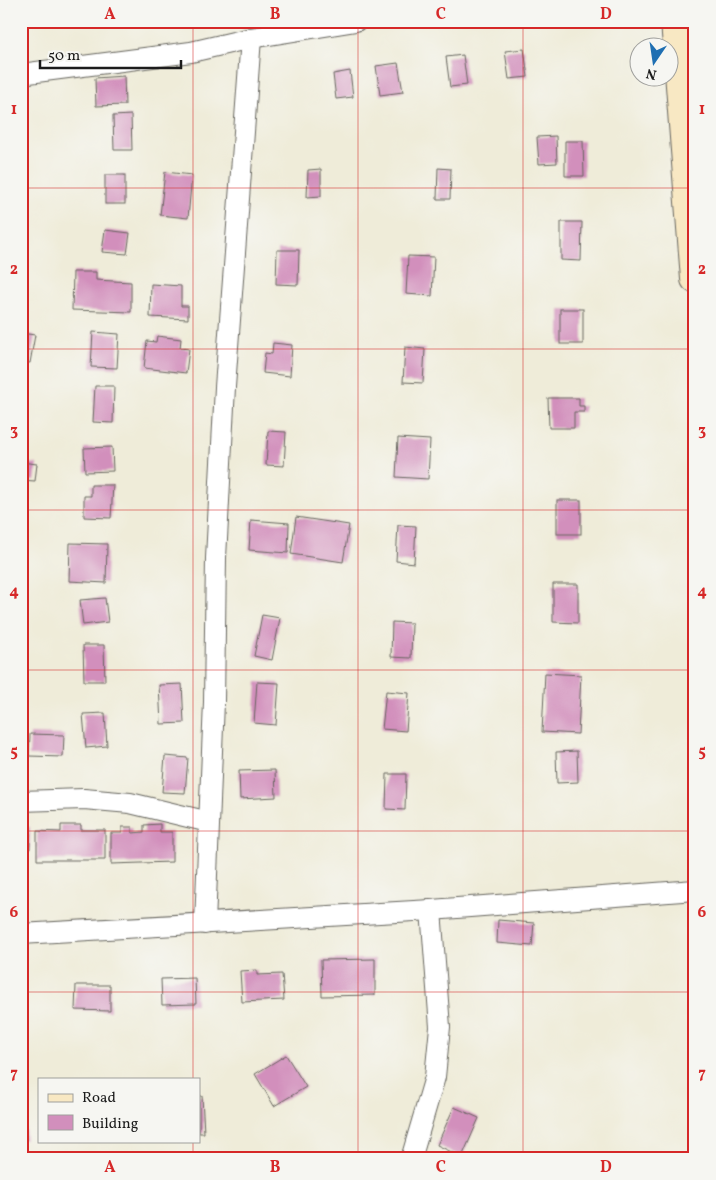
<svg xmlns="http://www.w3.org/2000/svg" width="716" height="1180" font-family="Vollkorn,serif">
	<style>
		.building { fill: #d28fbc }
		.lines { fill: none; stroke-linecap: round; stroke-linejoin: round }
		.minor-casing { stroke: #66655e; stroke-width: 22 }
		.secondary-casing { stroke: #66655e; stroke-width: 30 }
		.minor { stroke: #fff; stroke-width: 20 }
		.secondary { stroke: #f8e8c3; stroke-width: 28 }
		.grid { fill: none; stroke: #d62828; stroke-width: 1; stroke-opacity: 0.55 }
		.neatline { fill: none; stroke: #d62828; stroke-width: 2 }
		.grid-label { font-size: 16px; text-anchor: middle; font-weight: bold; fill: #d62828 }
	</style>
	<rect width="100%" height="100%" fill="#f6f6f2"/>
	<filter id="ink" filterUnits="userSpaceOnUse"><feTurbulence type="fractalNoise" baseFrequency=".02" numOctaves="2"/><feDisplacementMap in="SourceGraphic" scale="10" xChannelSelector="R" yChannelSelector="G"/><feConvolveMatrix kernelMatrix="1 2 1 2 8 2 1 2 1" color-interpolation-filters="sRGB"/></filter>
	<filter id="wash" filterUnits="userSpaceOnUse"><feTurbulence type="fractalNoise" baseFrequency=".0096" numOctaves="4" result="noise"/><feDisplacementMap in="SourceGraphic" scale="20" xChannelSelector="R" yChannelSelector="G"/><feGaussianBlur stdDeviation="1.12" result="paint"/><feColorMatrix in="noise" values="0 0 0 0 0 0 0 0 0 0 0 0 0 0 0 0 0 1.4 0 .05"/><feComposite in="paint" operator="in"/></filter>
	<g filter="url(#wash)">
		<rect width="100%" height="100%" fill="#efecd9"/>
		<g id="blocks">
			<g class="building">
				<polygon points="524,49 528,77 509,79 505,51"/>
				<polygon points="463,55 467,85 450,87 446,57"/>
				<polygon points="398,63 403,92 380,95 376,66"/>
				<polygon points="350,71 353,97 336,99 333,74"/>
				<polygon points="124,76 125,105 96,106 95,78"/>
				<polygon points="131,115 132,150 114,150 113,116"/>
				<polygon points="556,136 557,163 539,164 537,137"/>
				<polygon points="565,141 583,141 584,176 565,176"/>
				<polygon points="438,168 451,169 450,199 437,199"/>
				<polygon points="321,169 321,196 307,197 308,170"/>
				<polygon points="165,172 192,175 188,218 160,215"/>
				<rect x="105" y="175" width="20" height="29"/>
				<polygon points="561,222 582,222 581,261 561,260"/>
				<polygon points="105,230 130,233 127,254 102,252"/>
				<polygon points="277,250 299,250 298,285 276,284"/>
				<polygon points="408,256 434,257 432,296 406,294"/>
				<polygon points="73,272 96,272 96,280 131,282 131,312 72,310"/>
				<polygon points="151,284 181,286 181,306 188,306 188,319 150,317"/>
				<rect x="560" y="309" width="23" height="35"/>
				<polygon points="93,332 119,334 117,368 91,367"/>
				<polygon points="21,333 35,335 30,363 21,362"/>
				<polygon points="157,336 181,339 180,348 189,349 186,373 144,368 147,341 156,342"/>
				<polygon points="273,343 292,345 290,376 263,373 265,353 272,354"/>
				<polygon points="405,347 425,349 423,383 403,382"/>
				<polygon points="95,386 114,386 113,423 93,422"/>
				<polygon points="548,398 579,398 579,406 584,406 584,412 574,412 574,428 549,428"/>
				<polygon points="268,431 286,432 284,466 266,465"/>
				<polygon points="398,438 430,440 428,479 396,477"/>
				<polygon points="112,447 113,471 85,472 84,448"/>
				<polygon points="21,462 37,464 35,481 21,480"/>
				<polygon points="91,485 113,485 111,518 84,517 84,496 91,496"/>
				<rect x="557" y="500" width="24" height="34"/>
				<polygon points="296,517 349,525 343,562 291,554"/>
				<polygon points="251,520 289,523 288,553 249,550"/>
				<polygon points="398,525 416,526 414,563 396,561"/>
				<polygon points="70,543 107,544 106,583 69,581"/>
				<polygon points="553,584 578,584 578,623 553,622"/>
				<polygon points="105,598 108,622 83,625 80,600"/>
				<polygon points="262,615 280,618 272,660 254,656"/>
				<polygon points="392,622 412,623 411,658 391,657"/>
				<polygon points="83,645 104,645 105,681 84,681"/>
				<polygon points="545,673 581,675 578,734 542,732"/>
				<polygon points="257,682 279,683 276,725 254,723"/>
				<polygon points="182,684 184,723 161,724 159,685"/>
				<polygon points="386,691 409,693 406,731 382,729"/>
				<polygon points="105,713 107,746 86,748 83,714"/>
				<polygon points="30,734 64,735 63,757 29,756"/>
				<polygon points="577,751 578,782 557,783 556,752"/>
				<polygon points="165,756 188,758 185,793 162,792"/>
				<polygon points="275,770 276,797 240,799 239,771"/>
				<polygon points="387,774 406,774 405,810 386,809"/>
				<polygon points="160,824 160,832 172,832 172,862 111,864 111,833 122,833 122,827 132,827 132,833 144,832 144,825"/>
				<polygon points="61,825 81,825 81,830 105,830 105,860 37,860 37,831 61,832"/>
				<polygon points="21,827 30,827 30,849 21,851"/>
				<polygon points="498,920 534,923 532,946 497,943"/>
				<polygon points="375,959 375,995 322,996 321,960"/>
				<polygon points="257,970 257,975 282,974 284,1000 242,1002 240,971"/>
				<polygon points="195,978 196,1004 162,1005 161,979"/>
				<polygon points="76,985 110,985 110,1011 75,1010"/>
				<polygon points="21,991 23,991 24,1015 21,1015"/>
				<polygon points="286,1055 306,1087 274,1106 255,1074"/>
				<polygon points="199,1096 202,1096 204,1133 199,1133"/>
				<polygon points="21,1105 25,1105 26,1140 21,1140"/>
				<polygon points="454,1107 479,1118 462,1157 437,1145"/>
			</g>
		</g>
	</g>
	<g filter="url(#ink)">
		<use href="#blocks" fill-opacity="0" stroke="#66655e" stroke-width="1"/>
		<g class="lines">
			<g class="minor-casing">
				<g id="minor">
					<polyline points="21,74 191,52 251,38 356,21"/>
					<polyline points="21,801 84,799 130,803 209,822"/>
					<polyline points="205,924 214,702 216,558 225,387 251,38"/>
					<polyline points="21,934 431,910 695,890"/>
					<polyline points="411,1159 435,1077 440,1027 431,910"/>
				</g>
			</g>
			<g class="secondary-casing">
				<polyline id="secondary" points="675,21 695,279"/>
			</g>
			<use href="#minor" class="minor"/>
			<use href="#secondary" class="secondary"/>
		</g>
	</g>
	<path class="grid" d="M193,21v1058M358,21v1138M523,21v1138M21,188h674M21,349h674M21,510h674M21,670h674M21,831h674M21,992h674M193,1141v18"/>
	<rect width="716" height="1180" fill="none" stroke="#f6f6f2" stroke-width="55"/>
	<rect x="38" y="1078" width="162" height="65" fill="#f6f6f2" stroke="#9f9f9c"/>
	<rect x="48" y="1094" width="25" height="8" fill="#f8e8c3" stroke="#9f9f9c"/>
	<text x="82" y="1102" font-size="15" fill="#1c1c1c">Road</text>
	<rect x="48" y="1115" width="25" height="15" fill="#d28fbc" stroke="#9f9f9c"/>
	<text x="82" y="1128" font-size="15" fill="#1c1c1c">Building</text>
	<g transform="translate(654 62) rotate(193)"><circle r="24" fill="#f6f6f2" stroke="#9f9f9c"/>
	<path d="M0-4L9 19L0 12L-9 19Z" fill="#1f6fb2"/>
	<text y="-8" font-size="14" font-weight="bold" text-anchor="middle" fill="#1c1c1c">N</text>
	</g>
	<path d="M40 60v8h141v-8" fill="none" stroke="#1c1c1c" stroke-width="2.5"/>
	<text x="48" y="60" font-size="15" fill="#1c1c1c" stroke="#f6f6f2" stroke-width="4" paint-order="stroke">50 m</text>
	<rect x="28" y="28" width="660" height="1124" class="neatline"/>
	<g class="grid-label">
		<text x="110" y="19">A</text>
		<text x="275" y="19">B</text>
		<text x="441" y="19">C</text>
		<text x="606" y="19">D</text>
		<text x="14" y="114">1</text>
		<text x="702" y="114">1</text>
		<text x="14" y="274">2</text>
		<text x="702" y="274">2</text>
		<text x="14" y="435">3</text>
		<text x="702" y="435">3</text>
		<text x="14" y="596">4</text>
		<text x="702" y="596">4</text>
		<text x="14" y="756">5</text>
		<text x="702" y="756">5</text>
		<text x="14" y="917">6</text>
		<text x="702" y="917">6</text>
		<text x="14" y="1078">7</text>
		<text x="702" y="1078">7</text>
		<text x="110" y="1172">A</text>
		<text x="275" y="1172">B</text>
		<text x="441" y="1172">C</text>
		<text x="606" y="1172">D</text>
	</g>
</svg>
